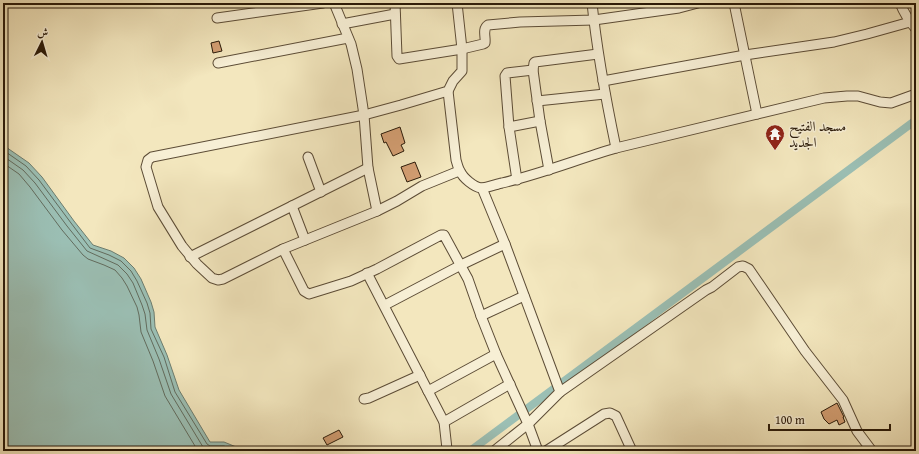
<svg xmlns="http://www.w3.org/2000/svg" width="919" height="454" font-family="'Gentium Book Plus',Amiri,serif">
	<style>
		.water { fill: #9bbfb4; stroke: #6d7d6f }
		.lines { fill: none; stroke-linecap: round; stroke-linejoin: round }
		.shore { stroke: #626c5e; stroke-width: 1 }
		.canal { stroke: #9bbfb4; stroke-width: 8 }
		.building { fill: #d49f73; stroke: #291908 }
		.minor-casing { stroke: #5c4c36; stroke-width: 11 }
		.minor { stroke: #f7efd5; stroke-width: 9 }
		.labels { text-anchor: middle; stroke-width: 3; stroke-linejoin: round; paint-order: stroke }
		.poi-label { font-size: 14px; fill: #291908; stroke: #f7efd5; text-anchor: start }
	</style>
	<rect width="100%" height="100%" fill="#f3e7be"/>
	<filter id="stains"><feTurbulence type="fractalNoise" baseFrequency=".005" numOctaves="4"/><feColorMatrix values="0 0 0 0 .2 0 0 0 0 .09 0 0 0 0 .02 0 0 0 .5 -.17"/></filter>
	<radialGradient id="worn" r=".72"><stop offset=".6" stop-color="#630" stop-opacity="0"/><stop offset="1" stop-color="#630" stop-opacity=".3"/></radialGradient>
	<polygon class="water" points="3,145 29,163 42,177 74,221 93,245 111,251 124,258 134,268 141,279 151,302 154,312 155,327 167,355 179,390 210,442 224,442 246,451 3,451"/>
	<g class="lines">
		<g class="shore">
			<polyline points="3,150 26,166 39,180 71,223 90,248 109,255 121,261 131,271 137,281 147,303 150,313 151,329 164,357 175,392 207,444 210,446 224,446 236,451"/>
			<polyline points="3,156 23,170 35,183 67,226 87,251 118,265 127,274 133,283 142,305 145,314 147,330 159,359 171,394 203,447 207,450 213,451"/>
			<polyline points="3,163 19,174 30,187 62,230 83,255 88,259 104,265 115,270 122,278 127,286 137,307 139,315 141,332 153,361 165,396 198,451"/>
		</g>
		<polyline class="canal" points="470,451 916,120"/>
	</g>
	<g class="building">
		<polygon points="219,41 222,51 213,53 211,43"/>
		<polygon points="400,127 405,143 401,145 404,151 393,156 386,142 384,143 381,134"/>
		<polygon points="415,162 421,177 407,182 401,167"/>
		<polygon points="837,403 844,417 843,417 845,422 839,425 837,420 829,424 824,419 821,412"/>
		<polygon points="339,430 343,437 327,445 323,438"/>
	</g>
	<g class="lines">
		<g class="minor-casing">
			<g id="minor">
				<polyline points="334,3 351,44 357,69 364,115 368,168 377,211"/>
				<path d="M395,3l2,53 2,3 63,-10 21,-5 2,-1c1,-6 -3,-14 3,-18l32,-3 74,-2 85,-12 19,-5"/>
				<polyline points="457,3 462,49 462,71 453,81 448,91 401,105 364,115 152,157 148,160 146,167 158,207 182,246 197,264 212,278 218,280 223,279 283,249 377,211 397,201 422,186 459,171"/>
				<path d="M592,3c5,49 14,97 24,145"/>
				<polyline points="734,3 757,114"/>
				<path d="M900,3c4,10 9,18 16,26"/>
				<polyline points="217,18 323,3"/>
				<polyline points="342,24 395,14"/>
				<polyline points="218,63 348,38"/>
				<polyline points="603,81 745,55 834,42 867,34 910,22"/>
				<path d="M448,91l8,69c1,3 2,8 4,11 3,7 14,16 21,17 5,0 16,-4 21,-5 39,-9 76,-24 114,-35l208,-50 23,-2h11l22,6 11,1 25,-9"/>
				<polyline points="537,101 605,94"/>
				<polyline points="509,127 540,121"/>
				<polyline points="308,157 321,192"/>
				<polyline points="549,170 540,121 533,70 534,63 535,62 598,54"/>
				<polyline points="517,180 509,127 505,76 507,73 533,70"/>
				<polyline points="482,188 505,244 560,392 528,424 494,451"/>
				<polyline points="292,206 305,240"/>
				<polyline points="283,249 304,291 309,294 351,281 377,269 441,235 444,235 468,279 481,316 496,354 528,424 538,451"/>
				<polyline points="190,257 368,168"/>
				<polyline points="367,273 444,422 447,449 449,451"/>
				<polyline points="385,305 461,265 505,244"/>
				<polyline points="481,316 524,296"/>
				<polyline points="428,391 496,354"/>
				<polyline points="560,392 706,290 712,287 738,267 743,266 749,269 805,351 843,400 857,431 872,451"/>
				<polyline points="364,399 369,398 420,375"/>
				<polyline points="444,422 510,384"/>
				<polyline points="546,451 604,414 610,413 616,416 632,451"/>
			</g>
		</g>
		<use href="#minor" class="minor"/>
	</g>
	<defs>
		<g id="temple-pin" transform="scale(1)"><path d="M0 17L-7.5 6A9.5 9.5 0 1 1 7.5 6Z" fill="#8f2418" stroke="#f7efd5"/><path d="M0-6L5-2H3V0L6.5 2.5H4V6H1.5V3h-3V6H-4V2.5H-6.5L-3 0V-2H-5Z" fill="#fff"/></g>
	</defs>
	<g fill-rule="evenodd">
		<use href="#temple-pin" x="775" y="134"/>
	</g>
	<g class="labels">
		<g class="poi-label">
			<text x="789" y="131">مسجد الفتيح<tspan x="789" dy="16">الجديد</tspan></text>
		</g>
	</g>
	<rect width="919" height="454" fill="none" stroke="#f3e7be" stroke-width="16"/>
	<rect x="4" y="4" width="911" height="446" fill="none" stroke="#291908" stroke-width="2"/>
	<rect x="8" y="8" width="903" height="438" fill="none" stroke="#291908"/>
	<g transform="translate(42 42) rotate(5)" stroke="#f7efd5" stroke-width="3" paint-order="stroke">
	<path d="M0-3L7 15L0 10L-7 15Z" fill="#291908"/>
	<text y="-6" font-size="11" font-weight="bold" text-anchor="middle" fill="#291908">ش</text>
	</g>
	<path d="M769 424v6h121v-6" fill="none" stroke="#291908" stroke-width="2"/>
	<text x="775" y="424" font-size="12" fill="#291908" stroke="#f7efd5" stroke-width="3" paint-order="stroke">100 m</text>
	<rect width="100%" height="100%" filter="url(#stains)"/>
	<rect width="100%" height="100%" fill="url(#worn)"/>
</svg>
